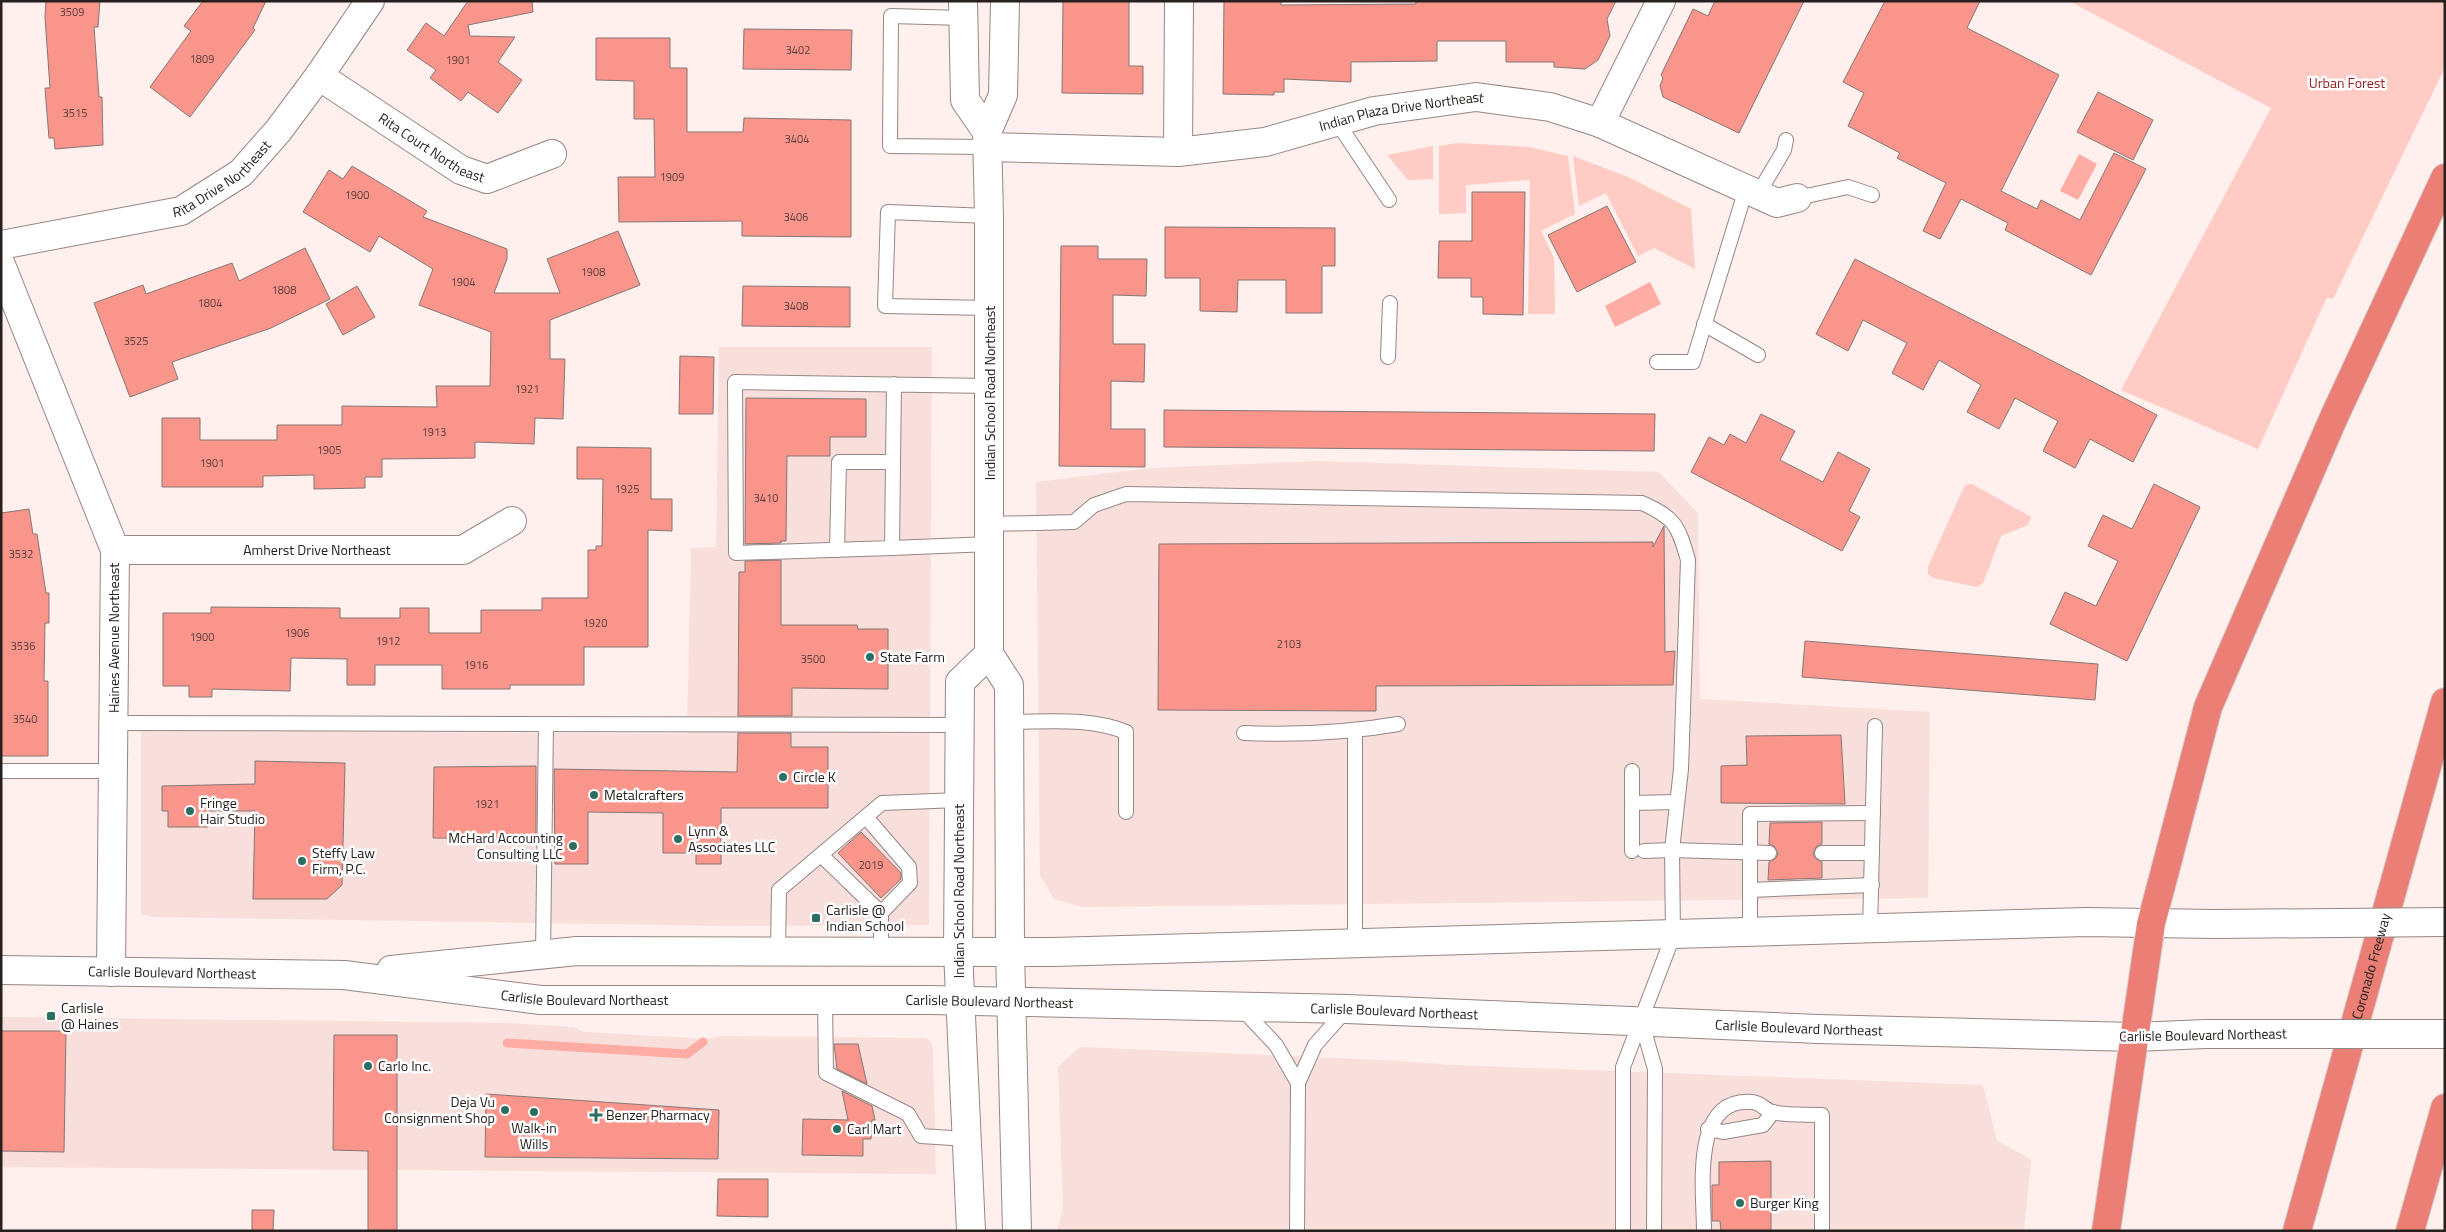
<svg xmlns="http://www.w3.org/2000/svg" width="2446" height="1232" font-family="'Titillium Web',sans-serif">
	<style>
		.built { fill: #f8dfdc }
		.green { fill: #fecbc5 }
		.water { fill: #ffada4 }
		.lines { fill: none; stroke-linecap: round; stroke-linejoin: round }
		.stream { stroke: #ffada4; stroke-width: 9 }
		.building { fill: #f9958b; stroke: #857775 }
		.service-casing { stroke: #958785; stroke-width: 16 }
		.minor-casing { stroke: #958785; stroke-width: 30 }
		.tertiary-casing { stroke: #958785; stroke-width: 30 }
		.secondary-casing { stroke: #958785; stroke-width: 30 }
		.motorway-casing { stroke: #d4d2d2; stroke-width: 30 }
		.service { stroke: #fff; stroke-width: 14 }
		.minor { stroke: #fff; stroke-width: 28 }
		.tertiary { stroke: #fff; stroke-width: 28 }
		.secondary { stroke: #fff; stroke-width: 28 }
		.motorway { stroke: #ec7f75; stroke-width: 28 }
		.secondary-bridge-casing { stroke: #958785; stroke-width: 30; stroke-linecap: butt }
		.secondary-bridge { stroke: #fff; stroke-width: 28 }
		.poi-dot { fill: #2c6f60; stroke: #fff; stroke-width: 2 }
		.labels { text-anchor: middle; stroke-width: 5; stroke-linejoin: round; paint-order: stroke }
		.number-label { font-size: 11px; fill: #5b3d3a }
		.park-label { font-size: 14px; fill: #911c1d; stroke: #fff }
		.street-label { font-size: 14px; fill: #26201f; stroke: #fff }
		.poi-label { font-size: 14px; fill: #26201f; stroke: #fff; text-anchor: start }
	</style>
	<rect width="100%" height="100%" fill="#ffefed"/>
	<g class="built">
		<polygon points="719,347 932,347 929,925 729,926 153,917 141,914 141,730 687,734 691,548 716,547"/>
		<polygon points="1318,461 1658,472 1698,513 1700,699 1930,712 1928,898 1082,907 1054,899 1040,875 1036,482 1150,468"/>
		<polygon points="1,1017 507,1023 573,1027 584,1032 709,1039 719,1036 926,1038 930,1041 933,1048 936,1174 1,1167"/>
		<polygon points="1080,1047 1383,1060 1453,1065 1983,1085 1997,1141 2031,1159 2024,1231 1057,1231 1063,1209 1058,1067"/>
	</g>
	<g class="green">
		<polygon points="2069,1 2445,1 2445,67 2333,299 2327,297 2258,449 2121,390 2271,108"/>
		<polygon points="1458,143 1529,147 1568,156 1575,214 1541,231 1554,258 1555,314 1528,314 1530,180 1466,185 1466,213 1439,214 1439,146"/>
		<polygon points="1433,146 1433,179 1408,180 1387,155"/>
		<polygon points="1573,156 1628,177 1691,209 1695,269 1654,248 1638,256 1606,193 1579,206"/>
		<polygon points="1968,484 1972,484 2031,517 2028,525 2001,536 1983,583 1977,587 1933,578 1928,574 1928,567 1964,487"/>
	</g>
	<g class="water">
		<polygon points="2079,154 2097,164 2078,200 2060,191"/>
		<polygon points="1650,282 1661,304 1615,327 1605,306"/>
	</g>
	<g class="lines">
		<polyline class="stream" points="507,1043 687,1054 703,1042"/>
	</g>
	<g class="building">
		<polygon points="46,1 100,1 98,27 94,27 99,97 102,97 103,145 55,149 54,138 49,138 45,88 50,88 45,17"/>
		<polygon points="203,1 266,1 253,28 255,30 190,117 150,87 191,31 184,26"/>
		<polygon points="468,1 532,1 533,12 468,25 470,36 515,37 498,62 522,80 498,113 468,92 461,101 430,78 436,70 407,50 426,23 444,36"/>
		<polygon points="1063,1 1129,1 1129,66 1143,66 1143,94 1062,93"/>
		<polygon points="1224,1 1281,1 1281,5 1416,4 1416,1 1616,1 1607,19 1610,36 1598,60 1585,69 1554,67 1554,62 1506,62 1506,41 1437,41 1437,61 1351,62 1351,82 1284,79 1284,92 1274,92 1274,95 1223,94"/>
		<polygon points="1715,1 1804,1 1739,133 1663,97 1660,86 1663,78 1661,75 1693,9 1708,16"/>
		<polygon points="1885,1 1980,1 1967,28 2059,75 2001,191 2037,209 2041,200 2080,220 2114,153 2146,169 2091,275 2005,230 2008,223 1961,199 1940,239 1923,231 1946,183 1897,158 1900,153 1848,126 1864,93 1843,82"/>
		<polygon points="744,29 852,30 851,70 743,69"/>
		<polygon points="596,38 670,38 670,68 687,68 687,132 743,132 744,118 851,120 851,237 742,236 742,221 619,222 618,177 655,177 654,119 634,119 634,81 596,80"/>
		<polygon points="2098,92 2153,120 2133,160 2077,132"/>
		<polygon points="352,166 427,211 423,217 507,249 507,259 494,293 560,293 547,259 618,231 640,285 550,320 550,359 565,359 563,419 535,418 534,444 475,442 475,458 382,459 382,477 365,477 365,488 314,489 314,475 263,476 263,487 162,487 162,418 200,418 200,440 277,440 277,425 342,425 342,406 437,407 436,386 490,386 491,332 419,305 433,269 379,236 370,252 303,212 329,170 343,179"/>
		<polygon points="1472,192 1525,192 1523,315 1483,314 1483,297 1471,297 1471,278 1438,278 1439,241 1472,241"/>
		<polygon points="1607,206 1636,262 1577,292 1548,235"/>
		<polygon points="1165,227 1335,228 1335,266 1322,266 1322,313 1286,313 1286,280 1238,280 1237,312 1200,311 1200,278 1165,278"/>
		<polygon points="1061,246 1098,246 1098,259 1147,259 1146,296 1113,295 1113,344 1145,344 1144,382 1111,381 1111,429 1145,429 1145,467 1059,466"/>
		<polygon points="305,248 330,299 271,328 172,362 178,379 130,397 94,303 143,285 146,294 232,263 239,281"/>
		<polygon points="1855,259 2157,415 2133,462 2090,439 2075,468 2043,451 2058,421 2015,398 1999,429 1967,412 1981,385 1939,360 1923,390 1892,373 1907,343 1863,320 1848,351 1816,334"/>
		<polygon points="357,286 375,317 343,335 326,304"/>
		<polygon points="743,286 850,287 850,327 742,326"/>
		<polygon points="680,356 714,357 713,414 679,414"/>
		<polygon points="746,398 866,399 866,437 830,437 830,456 787,456 786,541 781,541 781,543 745,544"/>
		<polygon points="1164,410 1655,414 1654,451 1164,447"/>
		<polygon points="1761,414 1795,431 1780,460 1823,482 1838,452 1870,469 1849,511 1860,517 1842,551 1691,472 1709,437 1724,445 1730,434 1746,443"/>
		<polygon points="577,447 651,448 651,499 672,499 672,531 648,530 648,647 584,647 584,685 510,685 510,689 442,689 442,665 375,665 375,685 347,685 347,659 291,658 290,691 212,689 212,697 189,697 189,686 163,686 163,613 211,613 211,607 340,608 340,618 400,618 400,608 429,608 429,633 481,633 481,610 542,610 542,598 588,598 588,550 596,550 596,546 602,546 603,479 577,479"/>
		<polygon points="2154,484 2200,507 2127,661 2050,624 2065,592 2096,606 2118,561 2088,546 2103,515 2132,529"/>
		<polygon points="29,509 33,534 37,534 46,593 49,593 49,623 45,623 44,681 48,681 48,756 1,756 1,513"/>
		<polygon points="1664,526 1665,652 1675,651 1673,685 1376,686 1376,711 1158,710 1159,544 1653,542 1653,547"/>
		<polygon points="781,560 781,625 857,625 858,629 888,629 888,689 792,688 792,716 738,716 739,572 745,572 745,561"/>
		<polygon points="1805,641 2098,664 2095,700 1802,677"/>
		<polygon points="738,733 791,733 791,747 828,747 828,808 721,808 721,864 696,864 696,853 663,853 663,813 588,812 588,864 555,864 554,769 737,772"/>
		<polygon points="1841,735 1845,804 1721,803 1721,766 1747,765 1746,736"/>
		<polygon points="255,761 345,763 342,885 327,899 253,899 255,811 208,811 208,827 168,827 168,811 162,811 162,786 255,784"/>
		<polygon points="536,766 536,839 433,838 434,767"/>
		<polygon points="1822,822 1822,844 1817,846 1813,853 1815,858 1822,862 1822,878 1768,880 1769,862 1776,858 1778,853 1774,846 1769,844 1770,823"/>
		<polygon points="861,832 901,873 901,879 881,898 838,853"/>
		<polygon points="1,1031 66,1031 64,1152 1,1151"/>
		<polygon points="334,1035 397,1035 397,1231 368,1231 368,1151 333,1150"/>
		<polygon points="834,1044 858,1044 867,1084 837,1069"/>
		<polygon points="842,1091 872,1106 875,1120 872,1120 871,1139 863,1139 863,1156 802,1155 803,1119 848,1120"/>
		<polygon points="486,1094 719,1110 718,1159 485,1157"/>
		<polygon points="1771,1161 1771,1231 1721,1231 1720,1221 1712,1221 1712,1185 1719,1185 1719,1162"/>
		<polygon points="718,1179 768,1179 768,1217 717,1216"/>
		<polygon points="252,1210 274,1210 273,1231 252,1231"/>
	</g>
	<g class="lines">
		<g class="service-casing">
			<g id="service">
				<polyline points="963,18 891,16 890,146 987,147"/>
				<polyline points="1337,122 1389,200"/>
				<polyline points="1758,194 1784,150 1786,140"/>
				<polyline points="1797,198 1848,187 1872,195"/>
				<polyline points="989,216 888,212 885,306 989,308"/>
				<polyline points="1704,324 1758,355"/>
				<polyline points="1388,357 1390,303"/>
				<polyline points="1657,362 1693,362 1746,189"/>
				<polyline points="894,384 892,548 736,553 735,382 990,386"/>
				<path d="M990,524l84,-2 20,-17 32,-11 516,9c33,15 36,22 46,57l-7,209 -9,81 1,86 -50,131v164"/>
				<polyline points="892,548 990,544"/>
				<polyline points="837,550 839,462 892,462"/>
				<path d="M1009,722c39,0 80,-5 117,10v80"/>
				<polyline points="113,723 959,725"/>
				<polyline points="1355,731 1355,942"/>
				<path d="M1244,733c52,2 103,0 154,-9"/>
				<polyline points="1,771 113,771"/>
				<polyline points="1632,771 1632,851"/>
				<polyline points="1632,803 1677,802"/>
				<polyline points="866,817 909,867 910,883 881,913"/>
				<polyline points="1644,851 1672,850 1769,853"/>
				<polyline points="1822,853 1872,853"/>
				<polyline points="821,855 881,913 881,951"/>
				<polyline points="1872,885 1750,890 1750,814 1873,813"/>
				<polyline points="1750,890 1750,933"/>
				<polyline points="1870,929 1875,726"/>
				<polyline points="778,951 779,890 882,803 959,800"/>
				<polyline points="543,954 546,724"/>
				<polyline points="825,1001 826,1073 908,1114 921,1136 967,1139"/>
				<polyline points="1241,1008 1276,1045 1298,1083"/>
				<polyline points="1641,1020 1655,1069 1654,1231"/>
				<polyline points="1708,1129 1723,1132 1763,1125 1773,1112"/>
				<polyline points="1297,1231 1298,1083 1315,1045 1346,1010"/>
				<path d="M1704,1231c0,-39 -14,-134 48,-129 8,0 13,8 20,10 15,4 35,2 50,3v116"/>
			</g>
		</g>
		<g class="minor-casing">
			<g id="minor">
				<path id="s1" d="M319,76l142,94 26,9 65,-25"/>
				<polyline points="1600,123 1661,1"/>
				<path id="s2" d="M987,147l191,5 87,-10 109,-31 102,-14 74,10 50,16 177,80 20,-5"/>
				<polyline points="1178,152 1179,1"/>
				<path id="s3" d="M1,245l180,-34 60,-38 37,-42 41,-55 51,-75"/>
				<polyline points="1,265 115,550 111,972"/>
				<path id="s4" d="M115,550h348l49,-29"/>
			</g>
		</g>
		<g class="tertiary-casing">
			<g id="tertiary">
				<polyline points="963,1 965,100 987,132"/>
				<polyline points="1005,1 1003,95 987,132 989,216 989,654 1009,685 1010,951 1017,1231"/>
				<polyline points="971,1231 958,951 960,682 989,654"/>
			</g>
		</g>
		<g class="secondary-casing">
			<g id="secondary">
				<path id="s5" d="M1,970l343,5 197,25h390l416,9 471,20 317,8 71,-3"/>
				<polyline points="391,970 577,951 1053,952 2086,922 2215,924"/>
			</g>
		</g>
		<g class="motorway-casing">
			<g id="motorway">
				<polyline points="2106,1231 2151,924 2208,707 2334,417 2445,178"/>
				<path id="s6" d="M2297,1231l148,-529"/>
				<polyline points="2410,1231 2445,1108"/>
			</g>
		</g>
		<use href="#service" class="service"/>
		<use href="#minor" class="minor"/>
		<use href="#tertiary" class="tertiary"/>
		<use href="#secondary" class="secondary"/>
		<use href="#motorway" class="motorway"/>
		<g class="secondary-bridge-casing">
			<g id="secondary-bridge">
				<polyline points="2215,924 2445,922"/>
				<polyline points="2206,1034 2445,1034"/>
			</g>
		</g>
		<use href="#secondary-bridge" class="secondary-bridge"/>
	</g>
	<g class="poi-dot">
		<circle cx="870" cy="657" r="5"/>
		<circle cx="783" cy="777" r="5"/>
		<circle cx="594" cy="795" r="5"/>
		<circle cx="190" cy="811" r="5"/>
		<circle cx="678" cy="839" r="5"/>
		<circle cx="573" cy="846" r="5"/>
		<circle cx="302" cy="861" r="5"/>
		<rect x="811" y="913" width="10" height="10" rx="2.5"/>
		<rect x="46" y="1011" width="10" height="10" rx="2.5"/>
		<circle cx="368" cy="1066" r="5"/>
		<circle cx="505" cy="1110" r="5"/>
		<circle cx="534" cy="1112" r="5"/>
		<path d="M593.5 1107.5h5v5h5v5h-5v5h-5v-5h-5v-5h5z"/>
		<circle cx="837" cy="1129" r="5"/>
		<circle cx="1740" cy="1203" r="5"/>
	</g>
	<g class="labels">
		<g class="number-label">
			<text x="72" y="16">3509</text>
			<text x="798" y="54">3402</text>
			<text x="202" y="63">1809</text>
			<text x="458" y="64">1901</text>
			<text x="75" y="117">3515</text>
			<text x="797" y="143">3404</text>
			<text x="672" y="181">1909</text>
			<text x="357" y="199">1900</text>
			<text x="796" y="221">3406</text>
			<text x="593" y="276">1908</text>
			<text x="463" y="286">1904</text>
			<text x="284" y="294">1808</text>
			<text x="210" y="307">1804</text>
			<text x="796" y="310">3408</text>
			<text x="136" y="345">3525</text>
			<text x="527" y="393">1921</text>
			<text x="434" y="436">1913</text>
			<text x="329" y="454">1905</text>
			<text x="212" y="467">1901</text>
			<text x="627" y="493">1925</text>
			<text x="766" y="502">3410</text>
			<text x="21" y="558">3532</text>
			<text x="595" y="627">1920</text>
			<text x="297" y="637">1906</text>
			<text x="202" y="641">1900</text>
			<text x="388" y="645">1912</text>
			<text x="1289" y="648">2103</text>
			<text x="23" y="650">3536</text>
			<text x="813" y="663">3500</text>
			<text x="476" y="669">1916</text>
			<text x="25" y="723">3540</text>
			<text x="487" y="808">1921</text>
			<text x="871" y="869">2019</text>
		</g>
		<g class="park-label">
			<text x="2347" y="88">Urban Forest</text>
		</g>
		<g class="street-label">
			<text dy="5" stroke="none"><textPath href="#s2" startOffset="419">Indian Plaza Drive Northeast</textPath></text>
			<text dy="5" stroke="none"><textPath href="#s1" startOffset="134">Rita Court Northeast</textPath></text>
			<text dy="5" stroke="none"><textPath href="#s3" startOffset="235">Rita Drive Northeast</textPath></text>
			<text transform="translate(990 393) rotate(-90)" y="5">Indian School Road Northeast</text>
			<text dy="5" stroke="none"><textPath href="#s4" startOffset="202">Amherst Drive Northeast</textPath></text>
			<text transform="translate(114 638) rotate(-90)" y="5">Haines Avenue Northeast</text>
			<text transform="translate(959 891) rotate(-90)" y="5">Indian School Road Northeast</text>
			<text dy="5" stroke="none"><textPath href="#s6" startOffset="275">Coronado Freeway</textPath></text>
			<text dy="5" stroke="none"><textPath href="#s5" startOffset="171">Carlisle Boulevard Northeast</textPath></text>
			<text dy="5" stroke="none"><textPath href="#s5" startOffset="585">Carlisle Boulevard Northeast</textPath></text>
			<text dy="5" stroke="none"><textPath href="#s5" startOffset="990">Carlisle Boulevard Northeast</textPath></text>
			<text dy="5" stroke="none"><textPath href="#s5" startOffset="1395">Carlisle Boulevard Northeast</textPath></text>
			<text dy="5" stroke="none"><textPath href="#s5" startOffset="1800">Carlisle Boulevard Northeast</textPath></text>
			<text transform="translate(2203 1035) rotate(-1)" y="5">Carlisle Boulevard Northeast</text>
		</g>
		<g class="poi-label">
			<text x="880" y="662">State Farm</text>
			<text x="793" y="782">Circle K</text>
			<text x="604" y="800">Metalcrafters</text>
			<text x="200" y="808">Fringe<tspan x="200" dy="16">Hair Studio</tspan></text>
			<text x="688" y="836">Lynn &amp;<tspan x="688" dy="16">Associates LLC</tspan></text>
			<text x="563" y="843" text-anchor="end">McHard Accounting<tspan x="563" dy="16">Consulting LLC</tspan></text>
			<text x="312" y="858">Steffy Law<tspan x="312" dy="16">Firm, P.C.</tspan></text>
			<text x="826" y="915">Carlisle @<tspan x="826" dy="16">Indian School</tspan></text>
			<text x="61" y="1013">Carlisle<tspan x="61" dy="16">@ Haines</tspan></text>
			<text x="378" y="1071">Carlo Inc.</text>
			<text x="495" y="1107" text-anchor="end">Deja Vu<tspan x="495" dy="16">Consignment Shop</tspan></text>
			<text x="606" y="1120">Benzer Pharmacy</text>
			<text x="534" y="1133" text-anchor="middle">Walk-in<tspan x="534" dy="16">Wills</tspan></text>
			<text x="847" y="1134">Carl Mart</text>
			<text x="1750" y="1208">Burger King</text>
		</g>
	</g>
	<rect width="2446" height="1232" fill="none" stroke="#26201f" stroke-width="5"/>
</svg>
